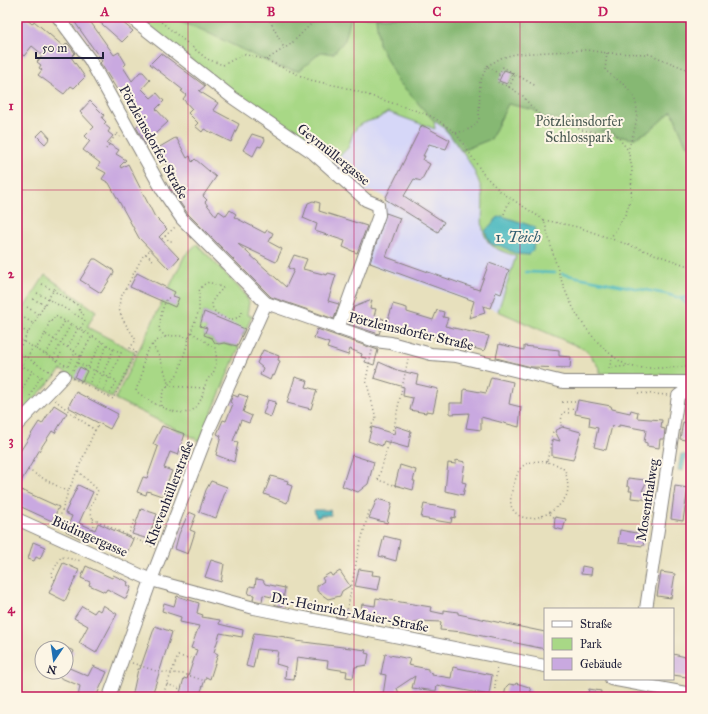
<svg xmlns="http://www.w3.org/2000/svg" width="708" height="714" font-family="'IM FELL Great Primer',serif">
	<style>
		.built { fill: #d6d7f8 }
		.green { fill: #a8d886; stroke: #657d60 }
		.forest { fill: #86b873; stroke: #546d57 }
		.water { fill: #48b8bf; stroke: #356d7d }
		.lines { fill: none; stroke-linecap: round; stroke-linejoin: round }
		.stream { stroke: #48b8bf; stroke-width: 2.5 }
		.building { fill: #c9a9e0 }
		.minor-casing { stroke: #84817c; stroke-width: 14 }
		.path { stroke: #84817c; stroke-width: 1.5; stroke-dasharray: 1 3; stroke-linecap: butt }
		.minor { stroke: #fff; stroke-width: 12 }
		.grid { fill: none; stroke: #c2185b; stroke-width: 1; stroke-opacity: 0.55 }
		.labels { text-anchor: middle; stroke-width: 4; stroke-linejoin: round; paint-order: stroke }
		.park-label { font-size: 14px; fill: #4a5952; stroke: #fcf5e5 }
		.street-label { font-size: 14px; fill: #22223b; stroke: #fcf5e5 }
		.water-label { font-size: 15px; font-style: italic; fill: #315e70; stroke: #fcf5e5 }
		.neatline { fill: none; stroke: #c2185b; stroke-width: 1.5 }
		.grid-label { font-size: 13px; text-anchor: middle; font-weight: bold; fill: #c2185b }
	</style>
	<rect width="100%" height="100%" fill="#fcf5e5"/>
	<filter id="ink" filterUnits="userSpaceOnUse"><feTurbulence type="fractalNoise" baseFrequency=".025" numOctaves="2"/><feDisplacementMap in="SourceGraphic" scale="8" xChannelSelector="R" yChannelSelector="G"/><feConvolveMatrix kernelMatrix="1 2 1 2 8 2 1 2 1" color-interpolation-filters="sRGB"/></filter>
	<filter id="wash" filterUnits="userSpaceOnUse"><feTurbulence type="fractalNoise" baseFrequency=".012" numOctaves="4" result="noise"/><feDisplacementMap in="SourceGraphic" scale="16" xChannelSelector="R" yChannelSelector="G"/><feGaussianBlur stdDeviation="0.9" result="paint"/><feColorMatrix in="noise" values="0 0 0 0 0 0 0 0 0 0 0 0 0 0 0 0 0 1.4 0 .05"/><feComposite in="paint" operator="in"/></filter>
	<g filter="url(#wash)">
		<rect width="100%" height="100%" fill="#e7e0bd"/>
		<polygon class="built" points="377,109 434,121 445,128 470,163 476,175 482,193 482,222 494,247 517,256 498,311 363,263 387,200 382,195 372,191 367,192 344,177 332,163 353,129"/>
		<g class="green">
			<path d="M137,17h554v358l-91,-2v-4l-14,-19 -88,-39 18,-55c-9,-3 -24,-7 -29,-16 -9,-15 -2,-32 -5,-48 -4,-20 -30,-62 -48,-71l1,8 -47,-17 -9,6 -13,4 -8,4 -5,7 -5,15 -16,15 -132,-96z"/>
			<polygon points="197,244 244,293 249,302 247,315 252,316 243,336 242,336 244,330 204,312 200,325 207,328 204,335 212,338 215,343 219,344 224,343 232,346 233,344 239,347 200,441 115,399 185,255"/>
			<polygon points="45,275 96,311 87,327 135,352 112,398 61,370 24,410 21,411 17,407 17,319"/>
		</g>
		<g class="forest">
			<polygon points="167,17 351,17 345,40 333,54 321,52 299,71 278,67 202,30"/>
			<polygon points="376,17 691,17 691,144 686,145 672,111 649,131 633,139 617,136 610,131 594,132 582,130 565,120 542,117 534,110 508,104 491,139 461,151 445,128 434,121 397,80 379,44"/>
		</g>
		<g class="water">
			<path d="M502,216l33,11c1,8 -1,15 -2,23l-4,5 -13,-1 -15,-8 -7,-1 -4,-2 -5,-12 13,-14z"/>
			<polygon points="681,454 686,455 683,471 678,470"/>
			<polygon points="314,510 330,510 331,515 320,515 320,517 316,517"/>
		</g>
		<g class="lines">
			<g class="stream">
				<polyline points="526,272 555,273"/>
				<polyline points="562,274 666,294 680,298 691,308"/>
				<polyline points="680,298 691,297"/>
			</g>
		</g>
		<g id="blocks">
			<g class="building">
				<polygon points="17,17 24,17 32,24 34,21 64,47 67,43 69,45 75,53 71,57 85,77 74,88 71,86 64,94 38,75 42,70 39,68 41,65 37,62 43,55 32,46 24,56 17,51"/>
				<polygon points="77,17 87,17 114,55 119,52 126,64 123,67 132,81 140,72 143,72 150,80 142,89 151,98 157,93 164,101 156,109 168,122 145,143 136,127 140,123 121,91 119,93 103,67 100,63 102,61 74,21"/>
				<polygon points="94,17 116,17 133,31 122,42"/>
				<polygon points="161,53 205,86 199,91 218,103 213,110 239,124 231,142 204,129 202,132 195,126 198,123 188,113 192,109 183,99 186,95 181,91 183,90 150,64"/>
				<polygon points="504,70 513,73 507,84 499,81"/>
				<polygon points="90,101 104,115 102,118 106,122 104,124 110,129 108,132 113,136 107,143 119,150 116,154 126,160 120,166 121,168 128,164 155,217 167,229 159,237 179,258 169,269 139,238 109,183 102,179 106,173 97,168 100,163 83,150 90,141 85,136 94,127 80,112"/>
				<polygon points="422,125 450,140 446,149 429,144 423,156 425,156 423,160 430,164 421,181 414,179 404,196 444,222 438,232 385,199"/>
				<polygon points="43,130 50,138 45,144 37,136"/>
				<polygon points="252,134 264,138 265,140 261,147 258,146 253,156 243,150"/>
				<polygon points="175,138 177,139 187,158 190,156 192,162 195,159 216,177 203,196 207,200 205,202 216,216 219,211 226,216 230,210 236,214 234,217 265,233 267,230 273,233 269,242 282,249 276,262 238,244 286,287 294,270 288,268 294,255 307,259 303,269 327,275 328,273 336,275 328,301 339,304 334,319 271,297 188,214 169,187 176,182 158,148"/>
				<polygon points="313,201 320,203 319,211 367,226 357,253 343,247 345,241 315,231 317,224 303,218 308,203"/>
				<polygon points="386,213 400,218 386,257 479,290 489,263 509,270 501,294 496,292 490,308 483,306 485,313 469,318 474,301 370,263"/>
				<polygon points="93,259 96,259 113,270 114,273 101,293 80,280"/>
				<polygon points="137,273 175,292 173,296 179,298 175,307 130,287"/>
				<polygon points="372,300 370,308 376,309 374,316 384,319 379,334 348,324 354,307"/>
				<polygon points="393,304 407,308 407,312 433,320 437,310 444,312 443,317 448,318 445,326 489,336 484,351 387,323"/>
				<polygon points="204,312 245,329 237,346 224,343 219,344 215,343 212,338 204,335 207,328 200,326"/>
				<polygon points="317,329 378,350 374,365 365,362 366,358 361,357 362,354 350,349 348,355 327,348 329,343 314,338"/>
				<polygon points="499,344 524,350 524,346 559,350 559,356 571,357 570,368 531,367 496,358"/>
				<polygon points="263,350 279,356 278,360 280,361 275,374 274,376 272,375 270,380 260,375 263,368 257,363"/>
				<polygon points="379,362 397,370 418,375 416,384 438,389 433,412 426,411 426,413 410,410 413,398 403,396 404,387 374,378"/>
				<polygon points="80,367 87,371 82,381 75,377"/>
				<polygon points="295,377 308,381 306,387 317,390 311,409 287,403"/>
				<polygon points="491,377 513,382 509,404 521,407 519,427 481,417 481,430 466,428 469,413 450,414 450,403 463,403 464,389 486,393"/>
				<polygon points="76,392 118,414 110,429 68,407"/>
				<polygon points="239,394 248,397 243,412 252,416 249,423 241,420 233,441 238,442 234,462 216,455 221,436 217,434 223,420 226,421 233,404 230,402 233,395 238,397"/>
				<polygon points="268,400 276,402 271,417 263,414"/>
				<polygon points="578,400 611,406 612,409 630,413 631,410 638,412 637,418 662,420 661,428 665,429 664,439 660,439 659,448 647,446 647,443 644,442 646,430 619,425 619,427 612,426 606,450 594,447 598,428 589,426 590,417 575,414"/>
				<polygon points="54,405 67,413 55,433 52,431 39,451 17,488 59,507 52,521 17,505 17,456 39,422 42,424"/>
				<polygon points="683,422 691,424 691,441 680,439"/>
				<polygon points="162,426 185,434 178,455 170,452 164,468 172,471 162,496 147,491 146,495 137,492 143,477 147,478 158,447 153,444"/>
				<polygon points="396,426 411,431 408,448 384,441 382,446 368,441 372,427 394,434"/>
				<polygon points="562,427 581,432 573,460 552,456 552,439 560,441 555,431"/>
				<polygon points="352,455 374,462 368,484 358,492 342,486"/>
				<polygon points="456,460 465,462 462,482 466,483 463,495 445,491 448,463 456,464"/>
				<polygon points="400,465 416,470 413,481 415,481 413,490 395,485"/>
				<polygon points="271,476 288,481 287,484 292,486 287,503 264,494"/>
				<polygon points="628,478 645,480 646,483 642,491 653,492 652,500 631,498 632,491 629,491 630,487 627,486"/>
				<polygon points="211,481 227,487 216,518 199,512 206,490"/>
				<polygon points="78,485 93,492 79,523 95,530 98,523 133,539 126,555 86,536 84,540 66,531 72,516 65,513"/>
				<polygon points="675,486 688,488 683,521 671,519"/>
				<polygon points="377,499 392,503 387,523 369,518"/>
				<polygon points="424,504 456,510 455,518 452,517 451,523 421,518"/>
				<polygon points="141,509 157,514 148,539 132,534"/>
				<polygon points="189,512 196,515 190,530 195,532 188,554 175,549 179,534"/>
				<polygon points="555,517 566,519 563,530 554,528"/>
				<polygon points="637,528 646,529 643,546 618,543 620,530 636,533"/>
				<polygon points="384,536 400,540 396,561 379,556"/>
				<polygon points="33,542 45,547 40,559 36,557 34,561 28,559"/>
				<polygon points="211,560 224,564 221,582 205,577"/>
				<polygon points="63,563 79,570 65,601 49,593"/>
				<polygon points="86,566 112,578 113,575 128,582 127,585 131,587 126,599 107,589 105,592 89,585 90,582 81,578"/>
				<polygon points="582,566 592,568 591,575 581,574"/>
				<polygon points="359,569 373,571 372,575 381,576 378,590 355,586"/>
				<polygon points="340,571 350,586 342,591 340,596 328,599 317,591 317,586 324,581 322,578 330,573 332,576"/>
				<polygon points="661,572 675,574 671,598 657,596"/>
				<polygon points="256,579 263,580 265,584 285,588 282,606 275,605 276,598 263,595 262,602 253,600 254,595 248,594 250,586 255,587"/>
				<polygon points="177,596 199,603 197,613 203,615 202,617 220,620 219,624 243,630 242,637 220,633 214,652 218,654 210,679 206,677 199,697 179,697 184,678 187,679 197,650 191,648 199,626 180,622 181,617 162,611 164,603 174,606"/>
				<polygon points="376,598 431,607 430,611 444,614 444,610 458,612 458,614 545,632 545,649 463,632 440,630 441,622 418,621 413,624 402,622 399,629 391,628 392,621 373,617 372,620 363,618 363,614 360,613 362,604 375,606"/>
				<polygon points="306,603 314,604 313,612 305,610"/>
				<polygon points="103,605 117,614 96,653 79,643 88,626 74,618 82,606 94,613 97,609 100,611"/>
				<polygon points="338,609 346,610 345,618 336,617"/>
				<polygon points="155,626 172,632 155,686 151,697 132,697 138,669 140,669"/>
				<polygon points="254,633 286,637 286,638 297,640 296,641 366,650 365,653 369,654 367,665 355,667 353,678 346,677 347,671 327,668 328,661 297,657 294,680 285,679 286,667 276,664 278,651 257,649 253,668 246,666"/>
				<polygon points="66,648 74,651 67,667 88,676 93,666 107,672 96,697 78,697 80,686 47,672 66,672"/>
				<polygon points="385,654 410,659 408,665 428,669 428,672 433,673 432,675 451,678 453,667 492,675 489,695 437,685 436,691 412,688 415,676 397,688 400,697 383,695 386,675 381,674"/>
				<polygon points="673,654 690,658 687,677 673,675"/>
				<polygon points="516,683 529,687 531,691 530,697 504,697 506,687 509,684 515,685"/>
				<polygon points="589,689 601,691 600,697 587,697"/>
			</g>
		</g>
	</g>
	<g filter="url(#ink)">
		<use href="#blocks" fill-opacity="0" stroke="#84817c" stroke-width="1"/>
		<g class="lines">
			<g class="minor-casing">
				<g id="minor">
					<polyline points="58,17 90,60 163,191 182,219 266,303 375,341 391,343 431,354 456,356 563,382 691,382"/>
					<polyline points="130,17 233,98 312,152 366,200 378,205 379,215 338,329"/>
					<polyline points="17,425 64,376"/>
					<polyline points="17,519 151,580 254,608 545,666"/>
					<polyline points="646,609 678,396 685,391 691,382"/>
					<polyline points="611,679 691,694"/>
					<polyline points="109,697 151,580 208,432 266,303"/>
				</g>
			</g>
			<g class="path">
				<path d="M155,17l52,42 16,6 21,-11 22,6 44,20 33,7 80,26 10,4 23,16 28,42 17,17 43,28c14,51 22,94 63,131 6,5 15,13 23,15 12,4 46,1 61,1"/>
				<polyline points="268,17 284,48"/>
				<path d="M607,53l-2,17c8,7 17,12 24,20 15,16 5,42 -1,60"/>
				<polyline points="266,60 291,44 318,17"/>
				<polyline points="487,66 501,58 515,54 586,50 607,53 649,54 691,71"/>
				<polyline points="499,75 497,82 509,87 516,73"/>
				<polyline points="509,87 523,96 534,110 542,117 565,120 582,130 594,132 610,131 617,136 628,150 632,168 631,198 626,213 610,239"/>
				<path d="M456,133c10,-3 17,-3 23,-14l1,-37 7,-16 12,8 4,-7 33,19"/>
				<polyline points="106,149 117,133 120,137"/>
				<polyline points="504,214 510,199"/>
				<polyline points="544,220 578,227 691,267"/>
				<polyline points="165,236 169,241 174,241"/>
				<polyline points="162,239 175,227"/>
				<polyline points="146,254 155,262"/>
				<polyline points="42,284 81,307 79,311 84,314 82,317"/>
				<polyline points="37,293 48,299 55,288"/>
				<polyline points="33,299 45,305"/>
				<polyline points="27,307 39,315"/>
				<polyline points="21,316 34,324"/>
				<polyline points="17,326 28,333"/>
				<polyline points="45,334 50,320 52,321 55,316 71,324"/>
				<path d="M166,337l-7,-7c1,-11 3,-22 8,-32h2"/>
				<polyline points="17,338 36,349"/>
				<path d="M189,338c-16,-5 -34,-2 -43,15 -3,6 -3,17 -5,24 -1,6 -4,8 -5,14 12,10 46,31 59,17 8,-8 8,-18 12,-28 2,-3 5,-4 6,-7 4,-7 4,-17 2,-25l-24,-16 8,-22v-19l4,-6 6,-3 14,6c-4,5 -11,10 -11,16 -1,10 24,25 31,6"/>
				<path d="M152,345c9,12 12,24 16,38"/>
				<polyline points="68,347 78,328"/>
				<polyline points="74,351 85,332"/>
				<polyline points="17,352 48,299 85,320 80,329 92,336"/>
				<polyline points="17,352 27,358 33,347"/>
				<polyline points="46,354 65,321"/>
				<polyline points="613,356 609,368 629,366"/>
				<polyline points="53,358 71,324 80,329"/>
				<polyline points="57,361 61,353"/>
				<polyline points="17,363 46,379"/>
				<polyline points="78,363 117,381 110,394"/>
				<polyline points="65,365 36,349 45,334 75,352 75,353 81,357"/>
				<polyline points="68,366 75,353"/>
				<polyline points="88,367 102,342"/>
				<polyline points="73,370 92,336 121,353 103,391"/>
				<polyline points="17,375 27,358 52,373"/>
				<polyline points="73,378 113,399 136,352 130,348 136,340 123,320 119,309 120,299 143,256 150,250"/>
				<polyline points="90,382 107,345"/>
				<polyline points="167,386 204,388"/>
				<polyline points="97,387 114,348"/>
				<polyline points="638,393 668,395"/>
				<polyline points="30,396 41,376"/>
				<polyline points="17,399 23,405"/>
				<polyline points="17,399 32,371"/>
				<polyline points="55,400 75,416 78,413"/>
				<polyline points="562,402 578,402"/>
				<path d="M161,406c-1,-20 11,-21 18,-35l12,-39"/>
				<polyline points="568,409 576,408"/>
				<polyline points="75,416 95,430 99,424"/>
				<polyline points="370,428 376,418 366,380 372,350"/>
				<path d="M547,462c-13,-2 -26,0 -30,13 -3,8 -9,25 -5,33 11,21 47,6 55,-14 2,-7 0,-16 -2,-24l-7,-5 -11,-3 6,-30 11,-6 -4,-1 3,-13 6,1"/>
				<polyline points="28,470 68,492 95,430"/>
				<polyline points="78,471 98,490 90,508 86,507"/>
				<polyline points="397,486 378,480 395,422 408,359"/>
				<polyline points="550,514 555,518"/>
				<polyline points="93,519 153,547"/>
				<polyline points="57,526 68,492"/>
				<polyline points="128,536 134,521 136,521"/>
				<polyline points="86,540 94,525 90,508"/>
				<polyline points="55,580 53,578 52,573 61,557 82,561"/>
				<polyline points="346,617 358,552 370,508"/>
				<polyline points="132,663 159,672 184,674 205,681"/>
				<polyline points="167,684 180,689"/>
				<polyline points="162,697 178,656 194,659"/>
				<polyline points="494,697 497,666"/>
			</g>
			<use href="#minor" class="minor"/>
		</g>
	</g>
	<path class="grid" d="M188,17v680M354,17v680M520,17v680M17,190h674M17,357h674M17,524h674"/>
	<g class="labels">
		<g class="park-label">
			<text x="579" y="126">Pötzleinsdorfer<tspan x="579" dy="16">Schlosspark</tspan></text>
		</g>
		<g class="street-label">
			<text transform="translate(154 142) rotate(61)" y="5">Pötzleinsdorfer Straße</text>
			<text transform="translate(334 154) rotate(39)" y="5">Geymüllergasse</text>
			<text transform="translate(411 331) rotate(13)" y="5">Pötzleinsdorfer Straße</text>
			<text transform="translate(169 493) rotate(-69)" y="5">Khevenhüllerstraße</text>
			<text transform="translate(647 500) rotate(-81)" y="5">Mosenthalweg</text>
			<text transform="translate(90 536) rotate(24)" y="5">Büdingergasse</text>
			<text transform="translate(350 612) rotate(11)" y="5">Dr.-Heinrich-Maier-Straße</text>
		</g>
		<g class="water-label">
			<text x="518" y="242">1. Teich</text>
		</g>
	</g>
	<rect width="708" height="714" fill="none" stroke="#fcf5e5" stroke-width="44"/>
	<rect x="544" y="608" width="130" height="72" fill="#fcf5e5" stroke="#a5a1a1"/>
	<rect x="552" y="621" width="20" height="6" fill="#ffffff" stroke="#a5a1a1"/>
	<text x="580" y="628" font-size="12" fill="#22223b">Straße</text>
	<rect x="552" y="638" width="20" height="12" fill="#a8d886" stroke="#a5a1a1"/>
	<text x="580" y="648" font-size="12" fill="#22223b">Park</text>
	<rect x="552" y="658" width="20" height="12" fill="#c9a9e0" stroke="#a5a1a1"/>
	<text x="580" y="668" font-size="12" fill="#22223b">Gebäude</text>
	<g transform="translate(54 660) rotate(193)"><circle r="19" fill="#fcf5e5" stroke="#a5a1a1"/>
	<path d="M0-3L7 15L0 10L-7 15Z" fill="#1f6fb2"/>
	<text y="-6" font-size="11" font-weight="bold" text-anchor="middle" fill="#22223b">N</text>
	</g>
	<path d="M36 52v6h67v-6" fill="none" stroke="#22223b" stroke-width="2"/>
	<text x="42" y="52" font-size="12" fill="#22223b" stroke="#fcf5e5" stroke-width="3" paint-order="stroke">50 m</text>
	<rect x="22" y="22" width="664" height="670" class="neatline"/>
	<g class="grid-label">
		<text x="105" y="16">A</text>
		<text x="271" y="16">B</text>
		<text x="437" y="16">C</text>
		<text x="603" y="16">D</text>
		<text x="11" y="110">1</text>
		<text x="11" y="278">2</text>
		<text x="11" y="445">3</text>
		<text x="11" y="613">4</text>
	</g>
</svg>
